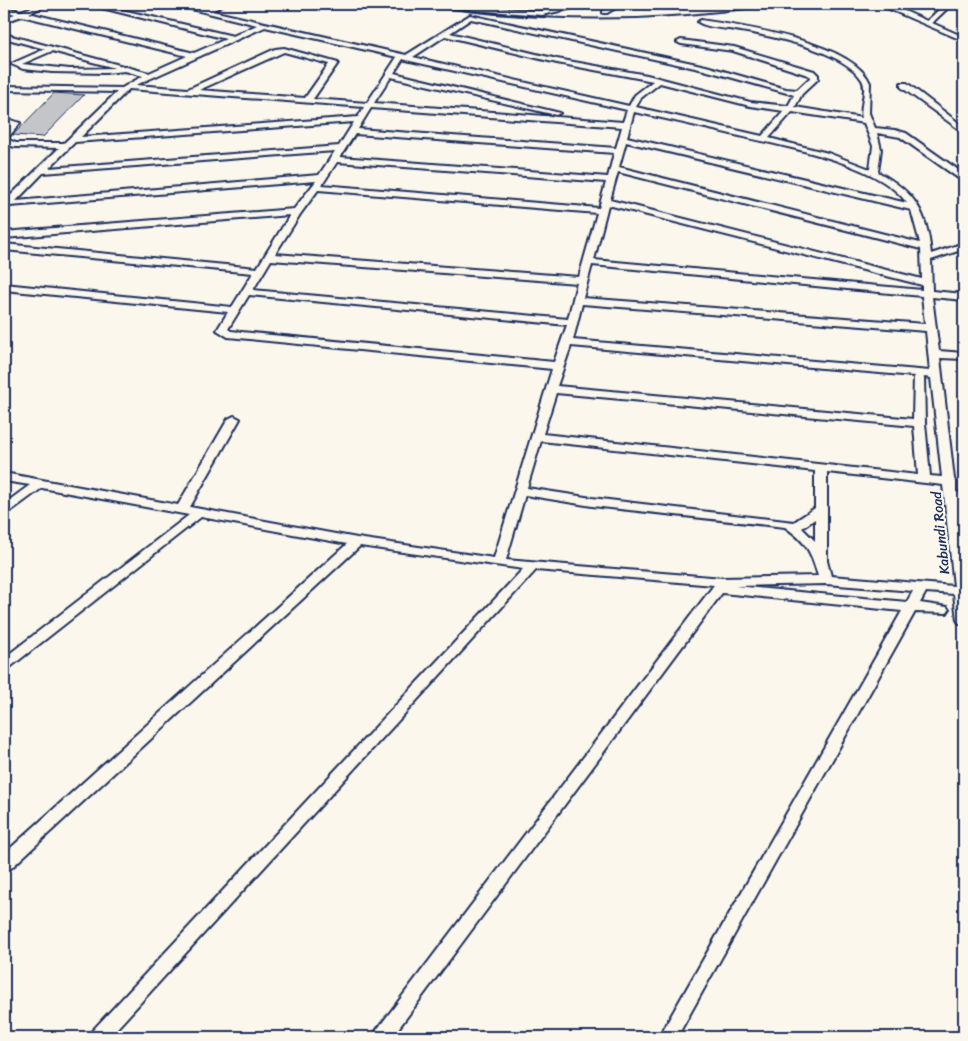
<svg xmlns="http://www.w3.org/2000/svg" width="968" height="1041" font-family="Sriracha,sans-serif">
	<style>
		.building { fill: #c3c5c9; stroke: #1b2f5e }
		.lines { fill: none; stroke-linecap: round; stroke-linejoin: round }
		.minor-casing { stroke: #1b2f5e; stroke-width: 4 }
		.minor { fill: #fbf7ec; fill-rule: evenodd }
		.rail { stroke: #1b2f5e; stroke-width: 2 }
		.labels { text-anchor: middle; stroke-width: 4.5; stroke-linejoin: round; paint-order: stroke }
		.street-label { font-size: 14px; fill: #1b2f5e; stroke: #fbf7ec }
	</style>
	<rect width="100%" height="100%" fill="#fbf7ec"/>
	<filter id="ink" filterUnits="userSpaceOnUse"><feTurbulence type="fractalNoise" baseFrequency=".02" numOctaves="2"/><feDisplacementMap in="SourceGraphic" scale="10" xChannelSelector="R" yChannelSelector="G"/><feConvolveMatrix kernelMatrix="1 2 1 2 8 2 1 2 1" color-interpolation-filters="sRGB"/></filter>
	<g filter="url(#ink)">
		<polygon class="building" points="54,93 84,95 43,137 13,135"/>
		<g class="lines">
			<g class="minor-casing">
				<g id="minor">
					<path d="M41,4h9l-21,9 165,40 32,-14 -140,-35h11l136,32 24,-11 -86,-21c11,-1 26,6 35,4 7,-1 11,-4 19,-4l-13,7 194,44 64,-40 236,51 80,23 11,1 14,-13 -3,-2 -75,-24 -52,-7 -4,-2 4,-2 53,7 80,24 4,4v4l-16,15 -7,13 67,11c-3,-12 6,-28 0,-38 -18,-30 -95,-45 -127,-50 -11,-2 -28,-2 -37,-8l3,-2c40,6 152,22 169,63l-1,30 6,15 20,2 11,3 58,41v7l-3,-1 -61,-43 -23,-4 4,16 -3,23c38,21 49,40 53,82l33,-11v6l-33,11 1,31 32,3v6l-32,-3 7,54 25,2v6l-24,-1 14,121 2,3v10l4,1 4,9v19l-5,-3 5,47v59l-5,-1 -2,-3 -3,-26 -28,-2 -6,11 27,4 2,3 -2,3 -32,-1 -238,425h-18l243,-426 -180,-18 -330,444h-19l3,-6 338,-446 -178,-15 -427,467h-20l3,-6 431,-462 -163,-23 -350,323 -6,1v-16l343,-310 -146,-27 -192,151 -5,2v-12l185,-143 -147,-27 -34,25 -4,1v-10l26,-19 -26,-4v-8l174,32 50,-86 6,-3 6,3 -50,88 167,31 137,20 58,-189 -324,-32 -11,-7 11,-18 -224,-22v-6l228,23 21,-34 -249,-23v-6l253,24 33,-53 -286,23v-6l290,-23 22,-28 -306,25 -6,4v-8l55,-54 -44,-1 -11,-3v-11l7,-9 -7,-2v-4l16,5 -13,16 9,4h48l53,-51 -113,-2v-4l118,2 21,-12 -18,-5 -20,2 -53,-1 -29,-3 -12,-5 34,-15 -41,-11v-4l145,39 38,-17 -165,-40 -18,6v-4l11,-4 -11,-3v-4l17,4zM471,19l233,51 90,25 -6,11 -38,-4 -103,-27 -90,-16 -107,-26zM265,27l132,30 -30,46 -54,-4 25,-36 -54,-15 -9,1 -87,40 -52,-4zM445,36l112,27 96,18 -18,14 -6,11 -216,-49zM52,51l63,17 -45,1 -48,-5zM284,52l45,12 -24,34 -106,-8zM403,59l3,1 221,50 -4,12 -249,-19 17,-26 165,38 4,-2 -166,-40zM660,83l90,23 34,5 -22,25 -126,-29 5,-9zM129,89l235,18 -6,10 -277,20zM371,108l251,19 -6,21 -258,-19zM634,112c34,7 67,15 101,23 47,11 143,27 172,68l-280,-66zM792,112l72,11 9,23 -3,23 -42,-16 -59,-15zM354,122l-15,24 -290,22 26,-26zM355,134l259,19 -6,24 -268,-20zM626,142l285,68 9,33 -301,-76zM335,151l-16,24 -303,26 27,-28zM337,162l269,20 -7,26 -277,-23zM618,172l303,77 1,30 -312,-79zM318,190l279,23 -18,64 -304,-23 26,-41zM608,205l314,80v5l-328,-30zM271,260l306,23 -9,36 -315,-29zM592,265l330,31 3,28 -342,-26zM249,295l318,30 -13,37 -323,-31 -3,-2zM582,304l344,27 4,40 -357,-31zM571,346l343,30 -1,43 -356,-33zM924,377l7,1 11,99 -12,-1 -5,-53zM556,393l358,33 4,49 -375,-41zM541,441l274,30v37l-21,14 -202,-24 -65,-10zM827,472l116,13 11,101 -123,-10 -4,-15zM525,495l67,11 193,21c22,15 26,25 33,49l-95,2 -217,-18zM815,519v22l-13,-13zM826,584l87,7 -6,11 -172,-16z"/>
					<polygon points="446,4 542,11 578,4 590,4 542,15 473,10"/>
					<polygon points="615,4 622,4 607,13 603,13 603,11"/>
					<polygon points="881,4 889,4 927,21 945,4 952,4 932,23 964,37 964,41 882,6"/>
					<polygon points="901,83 907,83 964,127 964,133 901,87"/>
				</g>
			</g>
			<use href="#minor" class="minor"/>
			<path class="rail" d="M418,4c121,20 242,19 363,0"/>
		</g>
	</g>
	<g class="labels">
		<g class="street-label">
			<text transform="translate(940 533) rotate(-96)" y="5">Kabundi Road</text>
		</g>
	</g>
	<rect width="968" height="1041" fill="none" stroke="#fbf7ec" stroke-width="20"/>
	<rect x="10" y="10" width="948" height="1021" fill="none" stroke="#1b2f5e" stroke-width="2" filter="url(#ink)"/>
</svg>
